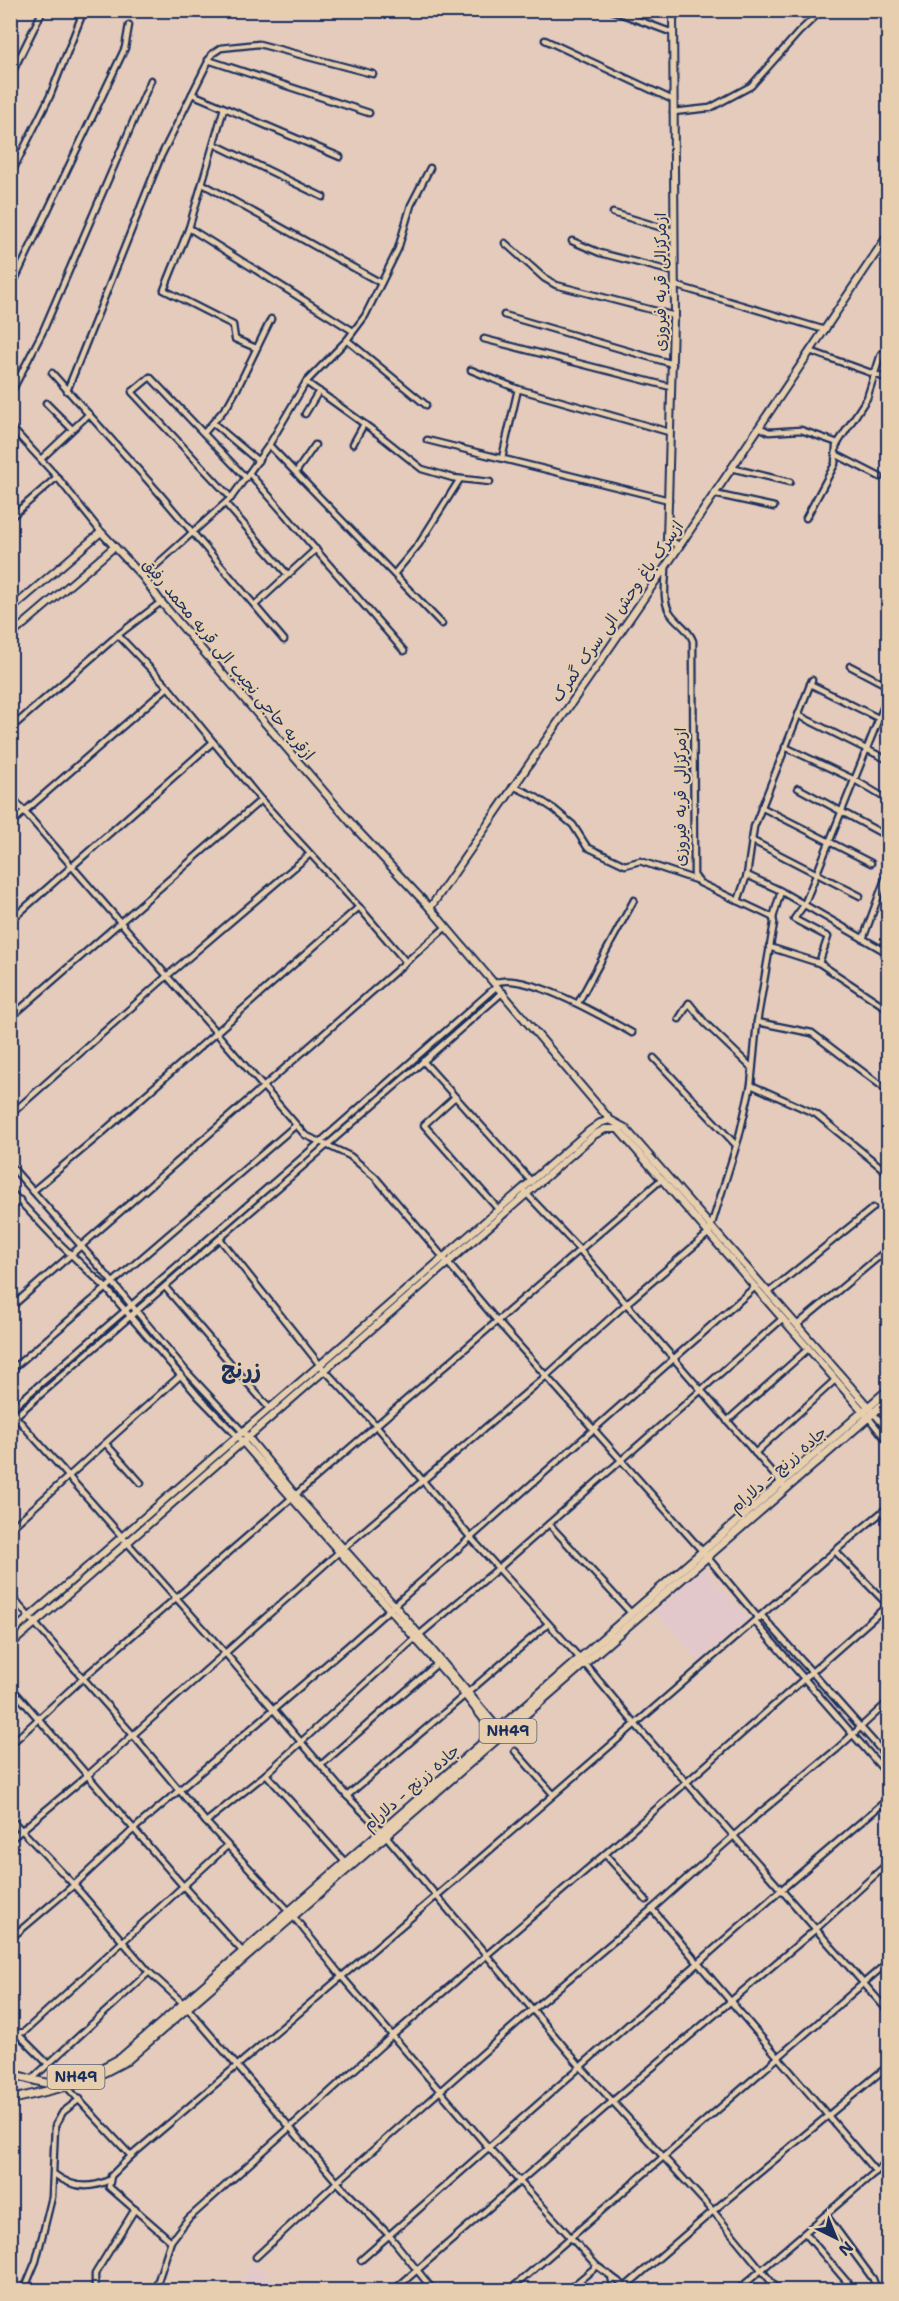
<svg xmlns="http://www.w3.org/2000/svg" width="899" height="2301" font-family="'Shantell Sans','Playpen Sans Arabic',sans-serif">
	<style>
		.built { fill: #e2c8cb }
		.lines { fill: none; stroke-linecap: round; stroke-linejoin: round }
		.minor-casing { stroke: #1b2f5e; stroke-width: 9 }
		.major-casing { stroke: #1b2f5e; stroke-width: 10 }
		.highway-casing { stroke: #1b2f5e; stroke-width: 11 }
		.minor { stroke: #e6ceae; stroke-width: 4.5 }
		.major { stroke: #e6ceae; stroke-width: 6 }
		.highway { stroke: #e6ceae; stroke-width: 7 }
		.labels { text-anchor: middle; stroke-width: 4.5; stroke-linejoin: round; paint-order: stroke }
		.shield { fill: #e6ceae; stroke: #585f76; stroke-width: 1.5 }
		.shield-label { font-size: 15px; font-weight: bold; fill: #1b2f5e }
		.street-label { font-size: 16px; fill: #1b2f5e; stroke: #e6ceae }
		.district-label { font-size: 22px; font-weight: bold; fill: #1b2f5e; stroke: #e6ceae }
	</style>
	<rect width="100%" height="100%" fill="#e4cbbb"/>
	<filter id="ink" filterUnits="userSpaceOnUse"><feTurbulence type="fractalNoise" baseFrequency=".0167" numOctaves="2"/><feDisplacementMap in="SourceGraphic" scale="12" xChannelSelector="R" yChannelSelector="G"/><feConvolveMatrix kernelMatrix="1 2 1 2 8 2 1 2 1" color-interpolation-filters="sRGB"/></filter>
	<g filter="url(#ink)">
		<g class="built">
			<polygon points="704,1568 748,1618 699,1661 655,1611"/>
			<polygon points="251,2263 286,2290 238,2290"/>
			<polygon points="593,2273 608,2290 572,2290"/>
		</g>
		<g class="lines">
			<g class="minor-casing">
				<g id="minor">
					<polyline points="611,10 673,33"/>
					<polyline points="545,40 673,100"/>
					<polyline points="208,60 369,113"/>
					<polyline points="10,77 43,10"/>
					<polyline points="192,94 340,157"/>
					<polyline points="224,108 189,228 164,290 233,325 235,339 256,348"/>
					<polyline points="673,112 710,108 751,86 799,32 822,10"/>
					<polyline points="214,144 323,197"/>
					<polyline points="10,176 50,96 84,10"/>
					<polyline points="203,184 381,283"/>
					<polyline points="613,213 673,231"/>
					<polyline points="189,228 353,331"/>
					<polyline points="572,241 600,253 674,272"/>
					<polyline points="505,243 544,278 556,285 675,316"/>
					<polyline points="674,285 825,330"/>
					<polyline points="10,290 125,48 129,25"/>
					<polyline points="504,315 673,364"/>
					<polyline points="484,339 671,387"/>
					<polyline points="347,340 426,405"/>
					<polyline points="810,351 888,379"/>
					<polyline points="471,370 518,389 669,432"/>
					<polyline points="52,373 159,493 284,640"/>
					<polyline points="306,382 378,434 422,469 453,478 490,482"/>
					<polyline points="67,391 161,156 212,54 221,48 259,44 373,74"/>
					<polyline points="10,395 43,331 151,80"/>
					<polyline points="46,403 72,429"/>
					<polyline points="305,414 319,391"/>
					<polyline points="213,423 258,461"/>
					<polyline points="10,426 57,477 101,532"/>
					<polyline points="759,427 769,432 801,430 838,443"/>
					<polyline points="204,433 228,405 237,389 271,319"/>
					<polyline points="427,440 669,500"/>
					<polyline points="353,444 364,424"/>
					<polyline points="269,445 442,624"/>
					<polyline points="837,455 880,477"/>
					<polyline points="502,458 518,389"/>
					<polyline points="41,459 89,414"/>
					<polyline points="731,468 790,482"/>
					<polyline points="296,472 315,445"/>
					<polyline points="249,473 404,651"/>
					<polyline points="714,494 774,507"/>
					<polyline points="231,498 132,392 150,377 246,478"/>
					<polyline points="226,504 288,575"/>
					<polyline points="10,518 57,477"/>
					<polyline points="806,518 835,464 836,446 867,398 881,354"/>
					<polyline points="394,574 419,544 460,479"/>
					<polyline points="143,577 231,498 269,445 306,382 347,340 365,316 398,249 411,205 430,168"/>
					<polyline points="255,605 316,549"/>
					<polyline points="118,635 168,687 261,800 359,907 406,962"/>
					<polyline points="850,666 888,686"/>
					<polyline points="810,684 888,723"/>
					<polyline points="798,715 888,760"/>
					<polyline points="10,729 118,635 161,602"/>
					<polyline points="785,747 855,780 888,800"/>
					<polyline points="513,786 534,796 554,809 573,825 587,847 625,865 640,861 696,880"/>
					<polyline points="798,788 881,833"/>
					<polyline points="10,795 305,1135 350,1156 375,1177 498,1322 703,1552 759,1619"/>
					<polyline points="761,807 871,863"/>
					<polyline points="10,824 168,687"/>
					<polyline points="751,840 860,896"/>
					<polyline points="747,875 777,889 888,953"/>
					<polyline points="738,901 747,875 754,827 812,680"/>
					<polyline points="773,918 781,891"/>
					<polyline points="10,921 213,742"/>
					<polyline points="863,939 888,871"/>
					<polyline points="769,947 819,963 888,1009"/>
					<polyline points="819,963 828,937 794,919 804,905 888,696"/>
					<path d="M495,983c28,-13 110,35 137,50"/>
					<polyline points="578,1003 634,900"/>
					<polyline points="10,1018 261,800"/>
					<polyline points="679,1019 689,1003 705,1023 752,1068"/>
					<polyline points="757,1022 812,1033 888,1091"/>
					<polyline points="654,1058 736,1145"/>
					<polyline points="423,1061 532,1182"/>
					<polyline points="751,1085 816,1114 888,1173"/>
					<polyline points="455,1097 424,1125 499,1210"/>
					<polyline points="10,1115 167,976 310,854"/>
					<polyline points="10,1165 104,1272 186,1371 242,1431"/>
					<polyline points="10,1191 60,1244 107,1289 198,1396 237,1436"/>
					<polyline points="33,1191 102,1133 359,907"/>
					<polyline points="525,1192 579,1249 783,1485"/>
					<polyline points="10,1208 20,1200"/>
					<polyline points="220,1239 320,1365 375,1424 471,1538 585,1664 635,1724 888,2011"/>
					<polyline points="165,1287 269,1408"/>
					<polyline points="768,1293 873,1208"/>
					<polyline points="10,1308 446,927"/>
					<polyline points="797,1325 888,1249"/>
					<polyline points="10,1371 296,1125"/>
					<polyline points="10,1410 302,1158 497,986"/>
					<polyline points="873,1413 888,1430"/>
					<polyline points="15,1416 226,1654 347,1796 381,1830 581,2067 713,2211 778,2290"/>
					<polyline points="868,1417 888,1442"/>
					<polyline points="10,1421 503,992"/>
					<polyline points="727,1421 808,1349"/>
					<polyline points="106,1444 141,1483"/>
					<polyline points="755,1453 835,1380"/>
					<polyline points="549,1524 631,1613"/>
					<polyline points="10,1529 181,1375"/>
					<polyline points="835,1551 888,1605"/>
					<polyline points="10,1595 133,1735 206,1822 289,1911 342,1977 489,2148 597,2266 630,2290"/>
					<polyline points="762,1616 888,1758"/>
					<polyline points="755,1622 888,1775"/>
					<polyline points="10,1686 184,1887 243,1952"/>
					<polyline points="10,1745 83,1678 662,1179"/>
					<polyline points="515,1751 553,1794"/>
					<polyline points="321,1765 438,1663"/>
					<polyline points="266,1774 345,1862"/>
					<polyline points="347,1796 548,1624"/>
					<polyline points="10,1818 74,1885 149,1972 183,2003 337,2182 389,2235 433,2290"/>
					<polyline points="206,1822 266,1774 412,1641 501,1566 782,1319"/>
					<path d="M10,1840l78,-65 251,-223 207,-176 80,-72 83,-71 30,-96 12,-52 6,-63 17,-99 -1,-5 -3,-2 -70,-33 -6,-8 -1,-234c-5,-14 -17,-18 -24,-30 -7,-13 -3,-29 -3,-43"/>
					<polyline points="605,1854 646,1900"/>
					<polyline points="652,1909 876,2172"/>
					<polyline points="10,1939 74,1885 135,1828 349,1645 755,1287"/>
					<polyline points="10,2030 17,2033 24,2032 227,1846"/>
					<polyline points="17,2033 48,2064"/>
					<polyline points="32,2079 149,1972"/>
					<polyline points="67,2087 131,2156"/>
					<path d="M54,2174c17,13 35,16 55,6"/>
					<polyline points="826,2215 873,2279 877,2290"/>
					<polyline points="805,2233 847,2282 848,2287 844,2290"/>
					<polyline points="171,2241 109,2187 111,2176 131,2156 468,1869 835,1551 888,1507"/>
					<polyline points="256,2257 337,2182 533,2009 652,1909 756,1816 837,1749 888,1702"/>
					<polyline points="361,2260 781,1890 888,1799"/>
					<polyline points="611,2276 614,2290"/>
					<polyline points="625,2287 713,2211 888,2066"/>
					<polyline points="24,2290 36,2261 52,2197 55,2126 63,2112 80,2099"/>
					<polyline points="95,2290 95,2274 135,2209"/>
					<polyline points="155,2290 171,2241 188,2219 393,2035 605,1854 888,1605"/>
					<polyline points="394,2290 614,2100 816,1929 888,1863"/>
					<polyline points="510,2290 888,1962"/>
					<polyline points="568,2290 597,2266"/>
					<polyline points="738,2290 888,2161"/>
				</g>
			</g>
			<g class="major-casing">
				<g id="major">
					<polyline points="673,10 675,316 673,321 667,539 679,546"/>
					<polyline points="10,610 101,532 143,577 161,602 357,830 430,908 611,1121"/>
					<polyline points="10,636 114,547"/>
					<polyline points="430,908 666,566 888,235"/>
					<polyline points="246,1435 292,1491 394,1605 501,1732"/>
					<polyline points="241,1440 464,1694 497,1736"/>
					<polyline points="10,1634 589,1131 600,1123 610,1120 625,1128 871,1410"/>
					<polyline points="10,1645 594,1135 605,1129 618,1129 868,1417"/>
				</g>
			</g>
			<g class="highway-casing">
				<g id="highway">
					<path d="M10,2074c13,2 26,8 38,9 21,2 55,-15 73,-25l767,-668"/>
					<polyline points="10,2100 88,2081 126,2061 888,1400"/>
				</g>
			</g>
			<use href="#minor" class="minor"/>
			<use href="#major" class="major"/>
			<use href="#highway" class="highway"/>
		</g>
	</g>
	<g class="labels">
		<g class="shield">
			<rect x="479.5" y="1719" width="57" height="24" rx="4.5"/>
			<rect x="47.5" y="2065" width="57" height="24" rx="4.5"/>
		</g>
		<g class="shield-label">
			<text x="508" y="1736">NH49</text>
			<text x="76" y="2082">NH49</text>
		</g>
		<g class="street-label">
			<text transform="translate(660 282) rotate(-90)" y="6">ازمرکزالی قریه فیروزی</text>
			<text transform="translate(617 611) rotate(-55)" y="6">ازسرک باغ وحش الی سرک گمرک</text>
			<text transform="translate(229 659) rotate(50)" y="6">ازقریه حاجی نجیب الی قریه محمد رفیق</text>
			<text transform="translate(680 797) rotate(-90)" y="6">ازمرکزالی قریه فیروزی</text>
			<text transform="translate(778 1469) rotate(-41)" y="6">جاده زرنج - دلارام</text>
			<text transform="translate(411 1787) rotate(-41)" y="6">جاده زرنج - دلارام</text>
		</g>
		<g class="district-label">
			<text x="241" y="1378">زرنج</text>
		</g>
	</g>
	<rect width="899" height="2301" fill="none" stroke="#e6ceae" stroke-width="36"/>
	<rect x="18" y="18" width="863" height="2265" fill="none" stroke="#1b2f5e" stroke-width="2" filter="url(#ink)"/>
	<g transform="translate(836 2238) rotate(137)" stroke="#e6ceae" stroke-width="4.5" paint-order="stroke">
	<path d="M0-4.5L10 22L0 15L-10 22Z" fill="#1b2f5e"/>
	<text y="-9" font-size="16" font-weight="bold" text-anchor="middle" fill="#1b2f5e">N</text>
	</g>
</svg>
